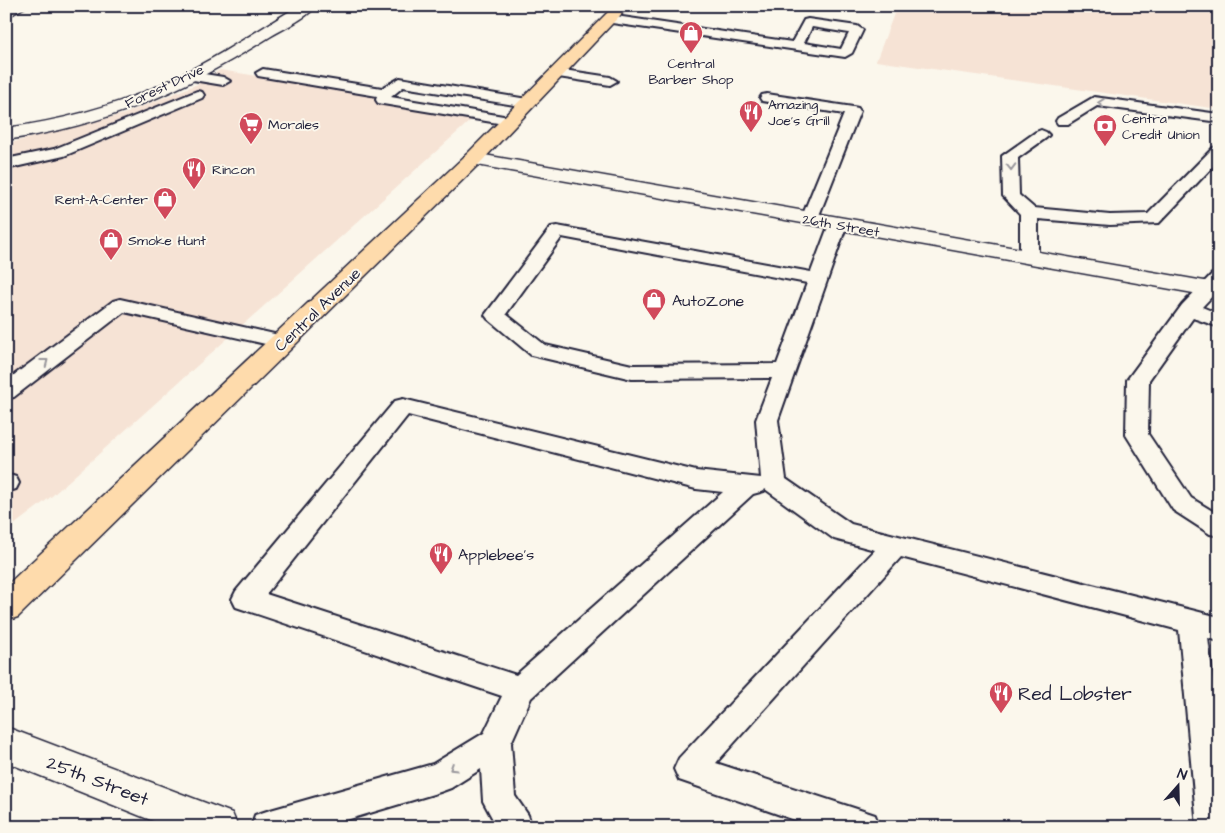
<svg xmlns="http://www.w3.org/2000/svg" width="1225" height="833" font-family="'Architects Daughter',sans-serif">
	<style>
		.built { fill: #f6e3d5 }
		.lines { fill: none; stroke-linecap: round; stroke-linejoin: round }
		.lane-casing { stroke: #22223b; stroke-width: 4 }
		.street-casing { stroke: #22223b; stroke-width: 3 }
		.secondary-casing { stroke: #22223b; stroke-width: 3 }
		.primary-casing { stroke: #22223b; stroke-width: 3 }
		.lane { fill: #fbf7ec; fill-rule: evenodd }
		.street { fill: #fbf7ec; fill-rule: evenodd }
		.secondary { fill: #fbf7ec; fill-rule: evenodd }
		.primary { fill: #fedbac; fill-rule: evenodd }
		.oneway { stroke: #99979c }
		.labels { text-anchor: middle; stroke-width: 4; stroke-linejoin: round; paint-order: stroke }
		.far-poi-label { font-size: 14px; fill: #22223b; stroke: #fbf7ec; text-anchor: start }
		.far-street-label { font-size: 14px; fill: #22223b; stroke: #fbf7ec }
		.poi-label { font-size: 16px; fill: #22223b; stroke: #fbf7ec; text-anchor: start }
		.street-label { font-size: 16px; fill: #22223b; stroke: #fbf7ec }
		.near-poi-label { font-size: 19px; fill: #22223b; stroke: #fbf7ec; text-anchor: start }
		.near-street-label { font-size: 19px; fill: #22223b; stroke: #fbf7ec }
	</style>
	<rect width="100%" height="100%" fill="#fbf7ec"/>
	<filter id="ink" filterUnits="userSpaceOnUse"><feTurbulence type="fractalNoise" baseFrequency=".02" numOctaves="2"/><feDisplacementMap in="SourceGraphic" scale="10" xChannelSelector="R" yChannelSelector="G"/><feConvolveMatrix kernelMatrix="1 2 1 2 8 2 1 2 1" color-interpolation-filters="sRGB"/></filter>
	<g filter="url(#ink)">
		<g class="built">
			<polygon points="897,6 1219,6 1219,109 876,61"/>
			<polygon points="220,70 480,112 52,496 6,531 6,144 124,114 200,83"/>
		</g>
		<g class="lines">
			<g class="lane-casing">
				<g id="lane">
					<path d="M609,15l183,27 12,-22 4,-1 49,7 6,4 -11,23 -7,4 -240,-35 -2,-3zM812,27l37,6 -8,16 -37,-6z"/>
					<polygon points="263,69 382,88 400,78 527,99 532,100 534,103 532,106 527,107 403,87 391,97 515,118 517,121 515,124 510,125 383,104 378,103 376,100 377,96 258,76 256,73"/>
					<polygon points="557,69 610,77 617,81 610,85 552,76 550,73"/>
					<polygon points="192,72 223,77 230,81 223,85 187,79 185,76 187,73"/>
					<polygon points="197,91 202,92 204,95 202,98 64,156 6,169 6,159 54,149"/>
					<polygon points="767,94 853,107 858,108 860,111 816,223 810,224 804,223 801,219 844,114 762,101 760,98 762,95"/>
					<polygon points="1094,97 1219,114 1219,122 1097,106 1068,124 1058,124 1056,121 1058,118"/>
					<polygon points="1041,130 1046,132 1049,135 1046,138 1018,158 1019,195 1034,208 1110,215 1148,214 1213,148 1219,146 1219,160 1159,223 1110,225 1038,219 1038,257 1035,261 1029,263 1023,261 1020,257 1020,214 1003,196 1002,156 1036,132"/>
					<path d="M838,219l6,1 3,4 -69,196 8,59 65,45 368,93v24l-11,-3 11,91v98h-22l-18,-197 -278,-73 -185,206 147,48 12,4 4,12h-64l-136,-47 -5,-11 5,-11 196,-208 -41,-11 -69,-50 -1,2 -11,3 -222,204 -20,45 4,53 13,19 4,12h-35l-14,-26 -2,-32 -30,19 -11,4 -117,35h-72l4,-12 12,-4 166,-47 51,-31 18,-37 -266,-89 -4,-8 4,-8 159,-190 8,-2 293,72 65,7 -5,-58 16,-42 -140,1 -101,-24 -43,-36 -3,-4 66,-88 6,-1 254,46 18,-48 3,-4zM562,237l245,46 -30,81 -145,1 -87,-20 -39,-31zM408,415l288,74 27,3 -207,183 -250,-81z"/>
					<polygon points="1219,272 1219,289 1202,307 1219,314 1219,327 1193,318 1149,380 1148,434 1191,498 1219,515 1219,536 1210,534 1173,510 1126,435 1127,380 1182,305 1212,274"/>
					<polygon points="120,299 283,336 290,338 293,342 290,346 283,348 124,312 14,397 6,399 6,381 113,301"/>
					<polygon points="6,474 16,477 19,483 16,489 6,492"/>
				</g>
			</g>
			<g class="street-casing">
				<g id="street">
					<polygon points="9,6 27,6 6,18 6,8"/>
					<path d="M298,6h18c-9,12 -35,24 -48,32 -87,54 -159,87 -262,102v-12c52,-7 102,-20 150,-41 50,-22 96,-53 142,-81z"/>
					<polygon points="473,153 1210,282 1218,284 1219,293 1210,296 466,163 463,159 466,155"/>
				</g>
			</g>
			<g class="secondary-casing">
				<polygon id="secondary" points="6,727 232,813 238,827 168,827 6,762"/>
			</g>
			<g class="primary-casing">
				<polygon id="primary" points="614,6 629,6 480,163 18,617 6,621 6,586 466,155"/>
			</g>
			<use href="#lane" class="lane"/>
			<use href="#street" class="street"/>
			<use href="#secondary" class="secondary"/>
			<use href="#primary" class="primary"/>
		</g>
		<defs><path id="oneway-chevron" d="M-2-3.5L2.5 0L-2 3.5" fill="none" stroke-width="1.6" stroke-linecap="round" stroke-linejoin="round" transform="scale(1.25)"/></defs>
		<g class="oneway">
			<use href="#oneway-chevron" transform="translate(1101 103) rotate(-175)"/>
			<use href="#oneway-chevron" transform="translate(1011 167) rotate(89)"/>
			<use href="#oneway-chevron" transform="translate(45 362) rotate(-38)"/>
			<use href="#oneway-chevron" transform="translate(453 768) rotate(148)"/>
		</g>
	</g>
	<defs>
		<g id="shop-pin" transform="scale(1.25)"><path d="M0 17L-7.5 6A9.5 9.5 0 1 1 7.5 6Z" fill="#d1495b" stroke="#fbf7ec"/><path d="M-5-2.5h2.3a2.7 3.5 0 0 1 5.4 0H5L5.5 6h-11ZM-1.5-2.5h3a1.5 2.3 0 0 0-3 0Z" fill="#fff"/></g>
		<g id="restaurant-pin" transform="scale(1.25)"><path d="M0 17L-7.5 6A9.5 9.5 0 1 1 7.5 6Z" fill="#d1495b" stroke="#fbf7ec"/><path d="M-5-6h1v4h1v-4h1v4h1v-4h1v5L-1.5 .5V6h-2V.5L-5-1ZM5-6V6H3V1.5H1.5Q1.5-4 5-6Z" fill="#fff"/></g>
		<g id="supermarket-pin" transform="scale(1.25)"><path d="M0 17L-7.5 6A9.5 9.5 0 1 1 7.5 6Z" fill="#d1495b" stroke="#fbf7ec"/><path d="M-6-5.5h2.5l.6 2H6L4.5 2H-2.5L-4.4-4H-6ZM-1.5 3.2a1.3 1.3 0 1 0 .1 0ZM3 3.2a1.3 1.3 0 1 0 .1 0Z" fill="#fff"/></g>
		<g id="bank-pin" transform="scale(1.25)"><path d="M0 17L-7.5 6A9.5 9.5 0 1 1 7.5 6Z" fill="#d1495b" stroke="#fbf7ec"/><path d="M-6-4H6V4H-6ZM0-2.3a2.3 2.3 0 1 0 0 4.6a2.3 2.3 0 1 0 0-4.6Z" fill="#fff"/></g>
	</defs>
	<g fill-rule="evenodd">
		<use href="#shop-pin" x="691" y="33"/>
		<use href="#restaurant-pin" x="751" y="112"/>
		<use href="#supermarket-pin" x="251" y="124"/>
		<use href="#bank-pin" x="1105" y="126"/>
		<use href="#restaurant-pin" x="194" y="169"/>
		<use href="#shop-pin" x="165" y="199"/>
		<use href="#shop-pin" x="111" y="240"/>
		<use href="#shop-pin" x="654" y="300"/>
		<use href="#restaurant-pin" x="441" y="554"/>
		<use href="#restaurant-pin" x="1001" y="693"/>
	</g>
	<g class="labels">
		<g class="far-poi-label">
			<text x="691" y="68" text-anchor="middle">Central<tspan x="691" dy="16">Barber Shop</tspan></text>
			<text x="768" y="109">Amazing<tspan x="768" dy="16">Joe's Grill</tspan></text>
			<text x="1122" y="123">Centra<tspan x="1122" dy="16">Credit Union</tspan></text>
			<text x="268" y="129">Morales</text>
			<text x="212" y="174">Rincon</text>
			<text x="148" y="204" text-anchor="end">Rent-A-Center</text>
			<text x="128" y="245">Smoke Hunt</text>
		</g>
		<g class="far-street-label">
			<text transform="translate(164 86) rotate(-25)" y="5">Forest Drive</text>
			<text transform="translate(841 225) rotate(10)" y="5">26th Street</text>
		</g>
		<g class="poi-label">
			<text x="672" y="306">AutoZone</text>
			<text x="458" y="560">Applebee's</text>
		</g>
		<g class="street-label">
			<text transform="translate(317 309) rotate(-44)" y="6">Central Avenue</text>
		</g>
		<g class="near-poi-label">
			<text x="1018" y="700">Red Lobster</text>
		</g>
		<g class="near-street-label">
			<text transform="translate(98 780) rotate(21)" y="7">25th Street</text>
		</g>
	</g>
	<rect width="1225" height="833" fill="none" stroke="#fbf7ec" stroke-width="25"/>
	<rect x="12" y="12" width="1200" height="808" fill="none" stroke="#22223b" stroke-width="2" filter="url(#ink)"/>
	<g transform="translate(1178 786) rotate(20)" stroke="#fbf7ec" stroke-width="4" paint-order="stroke">
	<path d="M0-4L9 19L0 12L-9 19Z" fill="#22223b"/>
	<text y="-8" font-size="14" font-weight="bold" text-anchor="middle" fill="#22223b">N</text>
	</g>
</svg>
